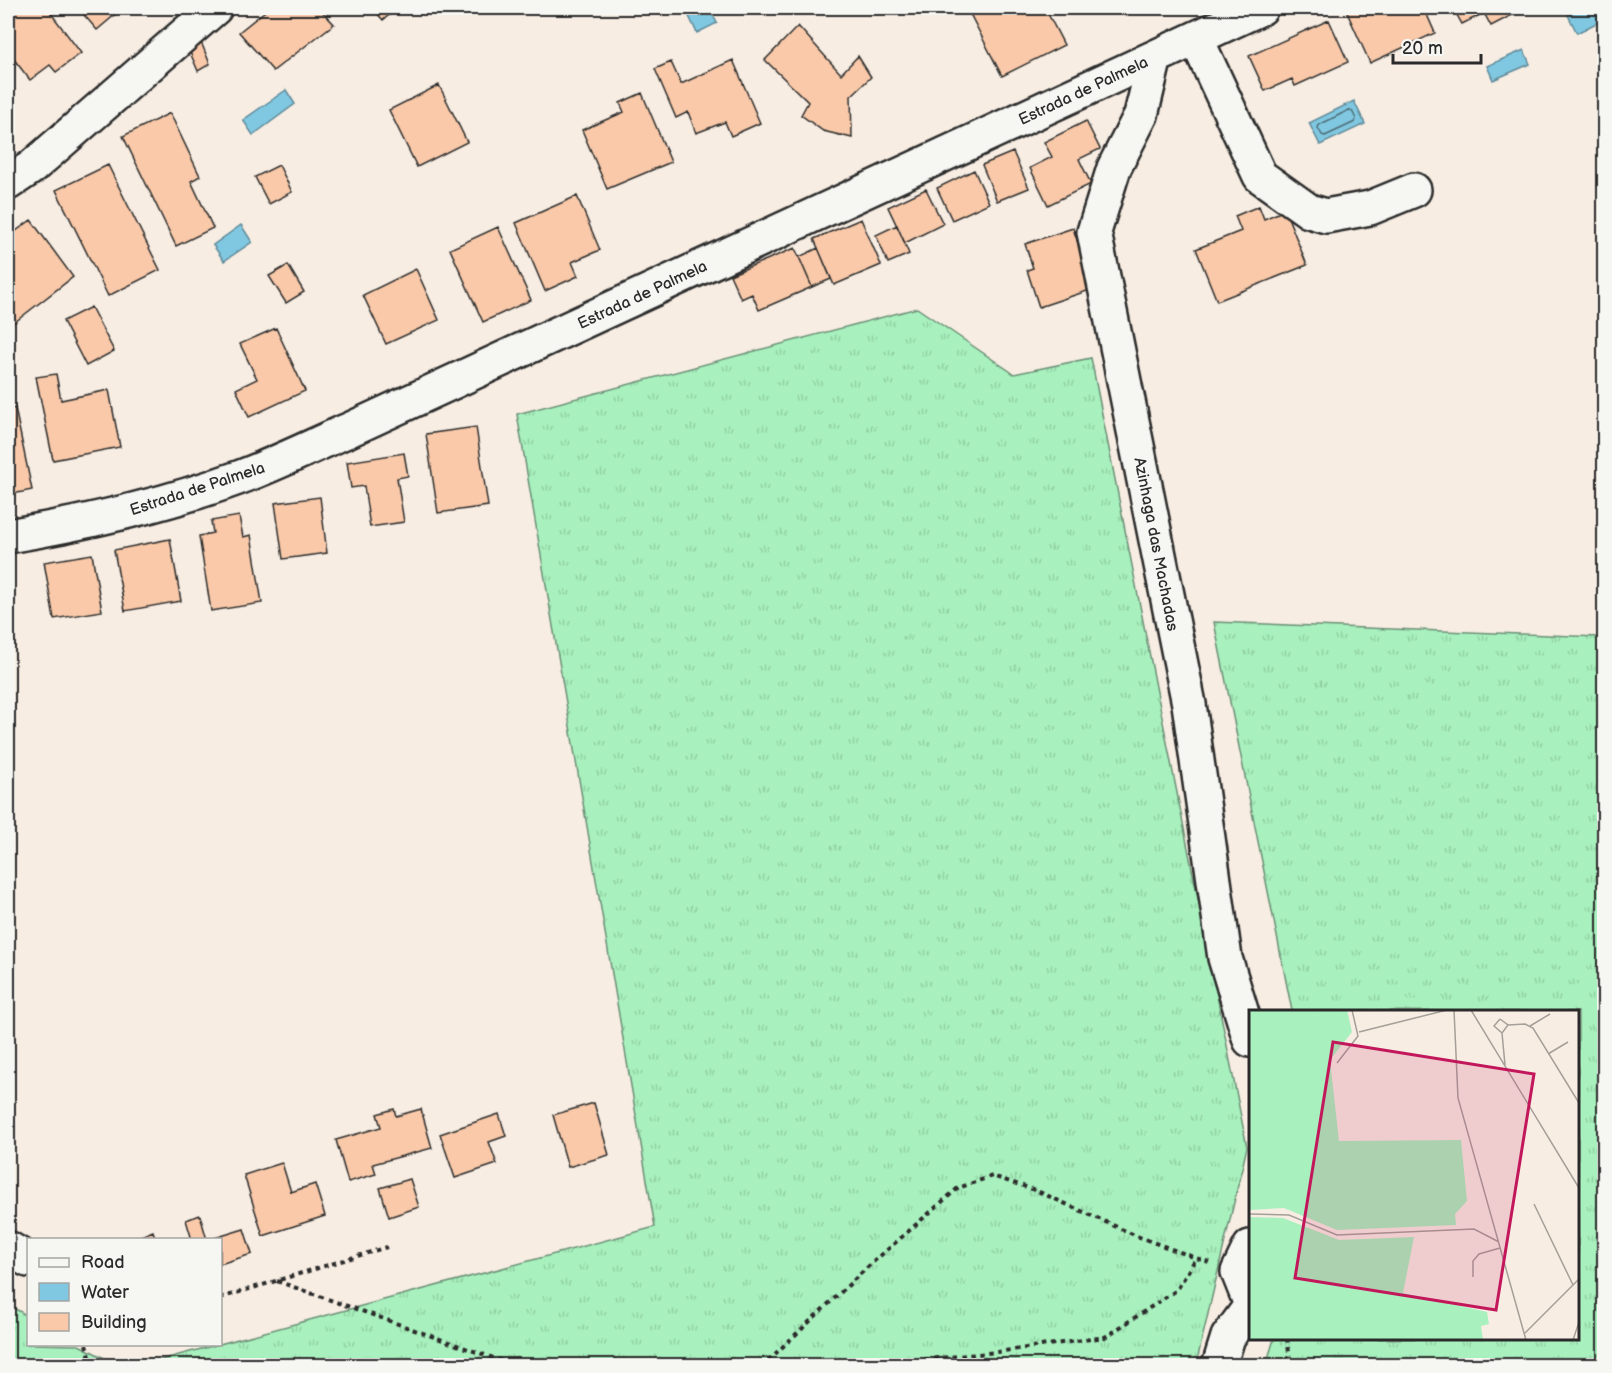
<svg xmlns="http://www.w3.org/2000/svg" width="1612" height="1373" viewBox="0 0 1612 1373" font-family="'Balsamiq Sans',sans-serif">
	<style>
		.grass { fill: url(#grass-tufts); stroke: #6a8e74; stroke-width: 1.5 }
		.water { fill: #80c8e1; stroke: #5e8998; stroke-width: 1.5 }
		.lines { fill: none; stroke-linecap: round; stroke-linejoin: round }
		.shore { stroke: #4d6a74; stroke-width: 1.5 }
		.building { fill: #f9c9a9; stroke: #2b2b2b; stroke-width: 1.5 }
		.minor-casing { stroke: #2b2b2b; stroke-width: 38 }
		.path { stroke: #2b2b2b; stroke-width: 4; stroke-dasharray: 4.5 4.5; stroke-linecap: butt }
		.minor { stroke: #f6f6f2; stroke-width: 33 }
		.labels { text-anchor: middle; stroke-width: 6; stroke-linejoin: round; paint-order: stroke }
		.street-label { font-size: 16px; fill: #2b2b2b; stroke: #f6f6f2 }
		.inset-road { fill: none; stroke: #a59f99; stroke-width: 1.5 }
		.view { fill: #c2185b; fill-opacity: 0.15; stroke: #c2185b; stroke-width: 3 }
		.inset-edge { fill: none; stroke: #2b2b2b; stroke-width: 3 }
	</style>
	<defs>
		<pattern id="grass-tufts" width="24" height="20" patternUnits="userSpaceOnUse" patternTransform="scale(1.5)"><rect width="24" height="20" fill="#a8f1be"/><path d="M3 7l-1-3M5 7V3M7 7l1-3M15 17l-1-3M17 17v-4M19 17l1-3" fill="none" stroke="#91cfa3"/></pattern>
	</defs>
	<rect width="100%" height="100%" fill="#f7ede3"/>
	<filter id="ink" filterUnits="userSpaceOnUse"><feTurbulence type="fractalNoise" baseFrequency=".0167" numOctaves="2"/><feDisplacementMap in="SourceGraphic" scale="12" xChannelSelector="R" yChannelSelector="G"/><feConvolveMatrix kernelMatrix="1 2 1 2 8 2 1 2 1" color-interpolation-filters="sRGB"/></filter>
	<g filter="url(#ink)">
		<path class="grass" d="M917,308L1014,374L1091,358L1247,1147L1196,1365L138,1366L655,1227L517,414Z
			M1604,548V1365H1266L1274,1339L1578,1338V1012L1292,1011L1214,622L1598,637Z
			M8,1305L28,1316V1344L79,1345L118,1365H8Z"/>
		<path class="water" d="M685,8H709L717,23L697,33Z
			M1582,8H1604V19L1577,33L1568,15Z
			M1524,50L1530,64L1493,80L1487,66Z
			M286,90L295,104L253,135L243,120Z
			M1354,101L1365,124L1320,145L1309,123Z
			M241,225L252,242L224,261L213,245Z"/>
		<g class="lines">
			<path class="shore" d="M1349,110L1352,111L1356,119L1355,122L1325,136L1322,135L1318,128L1319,125Z"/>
		</g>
		<path class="building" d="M20,8H47L81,53L56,72L50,65L30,80L9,53L8,55V19Z
			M78,8H123L97,30Z
			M269,8H319L334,24L273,71L239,32Z
			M372,8H398L383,20Z
			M967,8H1045L1064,45L1002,76Z
			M1345,8H1424L1435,33L1370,63Z
			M1453,8H1515L1518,12L1491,26L1484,13L1462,24Z
			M1329,20L1348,62L1295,86L1292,79L1265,91L1249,56Z
			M798,26L841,74L858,56L871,77L851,96L852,138L823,131L801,115L808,102L765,60Z
			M201,42L210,64L198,71L189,50Z
			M733,60L760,123L731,136L725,122L696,133L688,112L676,118L655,69L671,62L681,84Z
			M439,85L467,142L417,167L389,110Z
			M642,93L671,162L607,189L582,130L624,112L620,103Z
			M170,113L200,176L191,181L213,228L176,246L123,136Z
			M1086,121L1100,149L1079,159L1091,184L1048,205L1030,168L1052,157L1044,142Z
			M1013,152L1029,188L997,201L982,165Z
			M108,165L160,270L108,296L56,190Z
			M279,165L292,192L269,204L255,177Z
			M974,170L989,203L952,220L937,188Z
			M926,189L943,224L905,243L888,207Z
			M577,196L600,250L572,262L578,276L545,291L516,223Z
			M1259,206L1264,219L1285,210L1307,265L1217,301L1196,249L1241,231L1235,216Z
			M861,219L881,265L834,285L814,239Z
			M31,220L73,277L11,325L8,320V237Z
			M897,225L909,254L888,263L876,235Z
			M498,227L531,300L483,322L450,249Z
			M1073,228L1093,289L1039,307L1027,270L1033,268L1025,244Z
			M795,248L812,287L759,310L752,294L741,299L730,275Z
			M818,248L831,279L812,287L799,257Z
			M288,265L304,292L286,303L269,276Z
			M416,269L439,320L386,344L363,295Z
			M91,307L114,351L86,366L63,321Z
			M276,328L305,391L249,417L236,389L257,379L240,344Z
			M56,374L61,400L109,390L120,447L53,460L36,377Z
			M15,408L32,490L8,495V410Z
			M476,427L488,506L438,513L426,434Z
			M404,453L408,476L397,478L404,522L370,527L364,486L351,488L347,462Z
			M320,497L327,553L283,559L275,503Z
			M239,516L243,537L251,535L262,603L211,611L199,536L213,533L211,521Z
			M170,539L181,601L125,611L114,550Z
			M92,554L102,611L54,619L44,562Z
			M8,596L14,634L8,635Z
			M594,1103L609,1155L568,1167L553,1115Z
			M394,1109L396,1116L421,1109L432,1148L373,1164L376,1174L348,1182L336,1140L381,1127L377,1114Z
			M499,1114L506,1136L489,1142L497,1164L455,1178L440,1134Z
			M282,1163L291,1192L315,1184L325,1216L263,1236L244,1175Z
			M410,1179L419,1207L389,1217L380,1188Z
			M200,1215L207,1240H192L186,1220Z
			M244,1229L252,1254L220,1264V1240H208Z
			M153,1231L156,1240H131Z"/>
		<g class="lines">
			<g class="minor-casing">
				<path id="minor" d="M1196,38L1260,176L1309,211L1326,216L1370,208L1414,190
					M1155,57L1141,115L1114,168L1094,232L1189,704L1225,958L1250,1040
					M8,183L32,167L215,8
					M8,536C85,523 164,505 238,478C276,464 314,445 351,429L1261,8
					M1250,1247L1238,1272L1250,1302
					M8,1248L28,1260
					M1219,1366L1228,1337L1250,1307"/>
			</g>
			<path class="path" d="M277,1281L516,1366
				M220,1298L387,1247
				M1287,1338L1291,1366
				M86,1344L93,1366
				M761,1366L775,1354L872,1263L958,1188L992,1176L1035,1190L1139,1237L1196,1258
				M862,1366L997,1352L1105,1337L1177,1290L1196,1258L1209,1262"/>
			<use href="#minor" class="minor"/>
		</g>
	</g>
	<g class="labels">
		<g class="street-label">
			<text transform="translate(1083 90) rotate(-25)" y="6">Estrada de Palmela</text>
			<text transform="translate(642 294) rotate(-25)" y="6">Estrada de Palmela</text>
			<text transform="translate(197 488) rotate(-18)" y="6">Estrada de Palmela</text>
			<text transform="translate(1157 544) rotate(79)" y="6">Azinhaga das Machadas</text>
		</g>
	</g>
	<g transform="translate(1249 1010)">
		<rect width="330" height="330" fill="#f7ede3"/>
		<path d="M0,0H98L103,22L81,50L90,131L212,130L218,191L206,204L207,215L88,220L35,198L0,200ZM0,207L34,208L90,230L165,227L154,283L238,302L240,314L232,316L234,330H0Z" fill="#a8f1be"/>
		<path class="inset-road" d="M205,0L209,88L277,330M222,0L330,178M251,9L259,15L253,23L256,55M251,9L245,16L253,23M259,15L276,14L284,18L330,93M281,16L301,4M110,22L198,0M299,44L319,32M88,53L109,26L103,0M285,194L324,275M0,204L40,205L88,225L225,219L250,232M224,267V251L230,244L251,238M276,323L330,269M324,330L330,312"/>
		<path class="view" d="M84,32L285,64L247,300L46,268Z"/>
		<rect width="330" height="330" class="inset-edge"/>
	</g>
	<rect width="1612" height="1373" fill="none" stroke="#f6f6f2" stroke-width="30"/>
	<rect x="15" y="15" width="1582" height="1343" fill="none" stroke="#2b2b2b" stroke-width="2" filter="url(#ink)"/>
	<rect x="27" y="1238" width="195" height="108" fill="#f6f6f2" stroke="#a5a5a2" stroke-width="1.5"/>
	<rect x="39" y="1258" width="30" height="9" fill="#f6f6f2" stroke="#a5a5a2" stroke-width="1.5"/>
	<text x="81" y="1268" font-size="18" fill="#2b2b2b">Road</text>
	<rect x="39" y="1283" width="30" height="18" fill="#80c8e1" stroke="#a5a5a2" stroke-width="1.5"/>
	<text x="81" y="1298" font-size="18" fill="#2b2b2b">Water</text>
	<rect x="39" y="1313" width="30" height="18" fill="#f9c9a9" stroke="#a5a5a2" stroke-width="1.5"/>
	<text x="81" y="1328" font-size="18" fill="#2b2b2b">Building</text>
	<path d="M1393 54v9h88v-9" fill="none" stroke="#2b2b2b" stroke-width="3"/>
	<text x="1402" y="54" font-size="18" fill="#2b2b2b" stroke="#f6f6f2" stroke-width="4.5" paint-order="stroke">20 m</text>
</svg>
